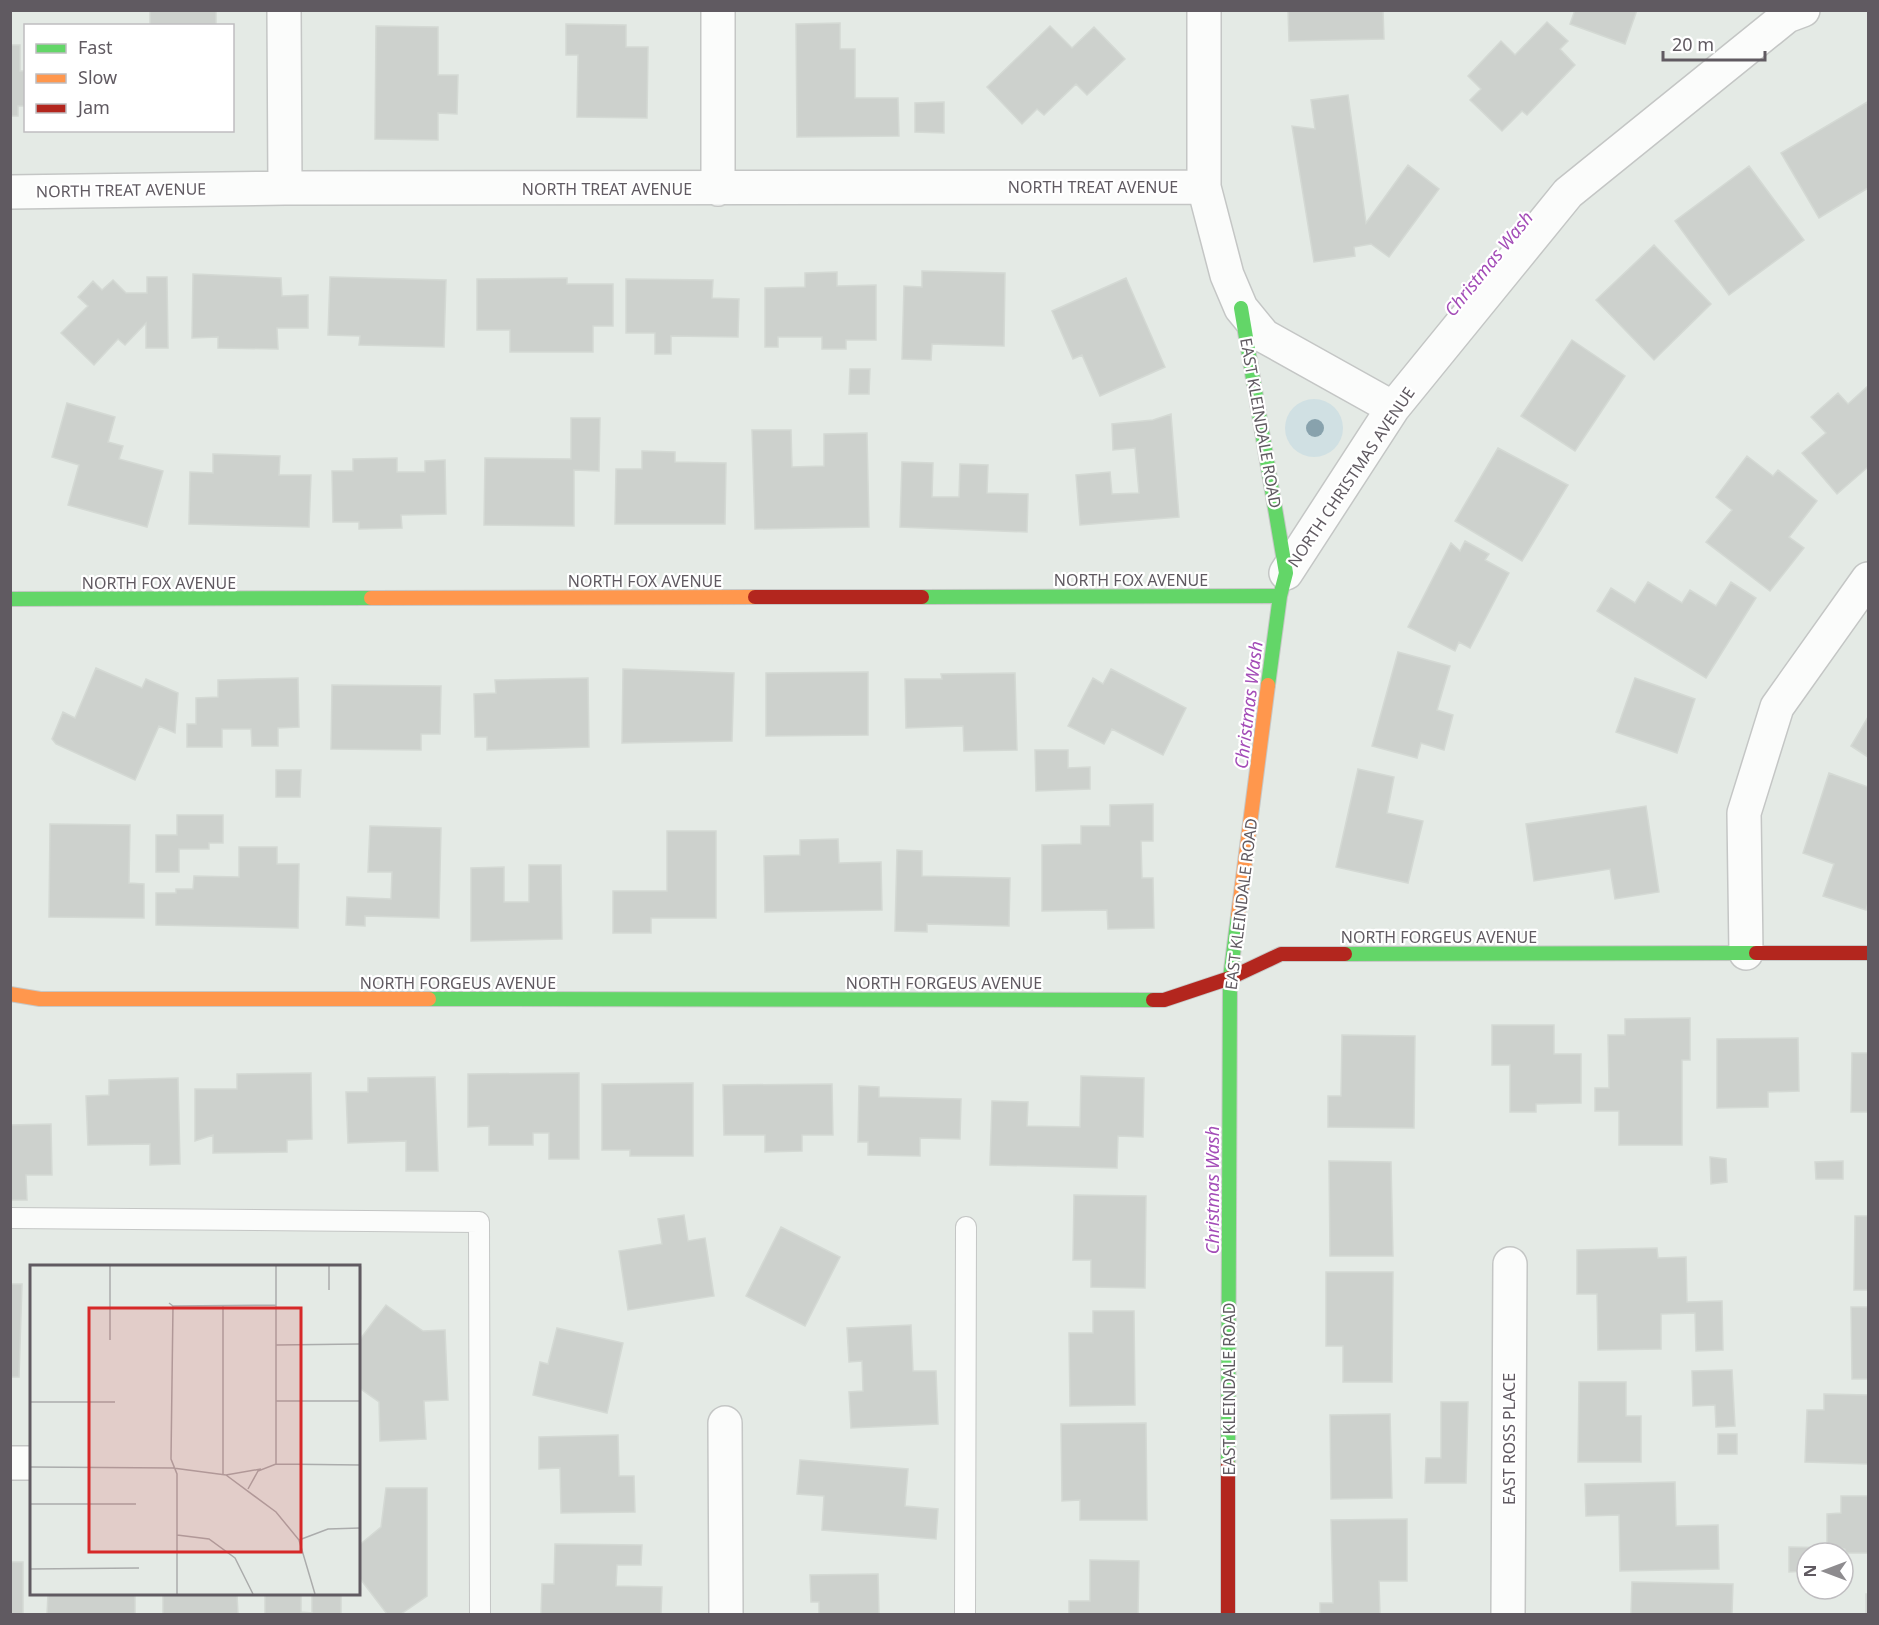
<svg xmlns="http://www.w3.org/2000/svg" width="1879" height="1625" viewBox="0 0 1879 1625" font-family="'Noto Sans',sans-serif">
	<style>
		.green { fill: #d0e0e3 }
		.building { fill: #cdd1cd; stroke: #d4d9d4; stroke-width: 1.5 }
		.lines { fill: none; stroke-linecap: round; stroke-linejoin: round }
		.lane-casing { stroke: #c4c6c5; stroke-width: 22 }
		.street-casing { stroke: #c4c6c5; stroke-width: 36 }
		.fast-casing { stroke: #c6c7c6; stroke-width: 16 }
		.slow-casing { stroke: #c6c7c6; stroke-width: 16 }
		.jam-casing { stroke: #c6c7c6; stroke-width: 16 }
		.lane { stroke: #fbfcfb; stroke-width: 20 }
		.street { stroke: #fbfcfb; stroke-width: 33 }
		.fast { stroke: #63d668; stroke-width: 14 }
		.slow { stroke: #ff974d; stroke-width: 14 }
		.jam { stroke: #b3261e; stroke-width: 14 }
		.tree { fill: #88a2ad }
		.labels { text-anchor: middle; stroke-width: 4.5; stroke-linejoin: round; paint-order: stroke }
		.street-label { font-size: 16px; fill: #605a61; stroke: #fff }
		.water-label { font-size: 18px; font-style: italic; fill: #a34cb7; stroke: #fff }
		.inset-road { fill: none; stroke: #abacac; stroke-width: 1.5 }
		.view { fill: #d62828; fill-opacity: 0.15; stroke: #d62828; stroke-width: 3 }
		.inset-edge { fill: none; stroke: #605a61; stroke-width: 3 }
	</style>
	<rect width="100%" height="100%" fill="#e4eae5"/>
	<path class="green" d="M1285 428a29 29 0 1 1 58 0a29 29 0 1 1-58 0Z"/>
	<path class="building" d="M150,10H216V26H152L150,23Z
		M1288,10H1383L1384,39L1289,41Z
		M1575,10H1637L1625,44L1570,24Z
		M1547,22L1568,41L1560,49L1575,65L1527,115L1522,111L1502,131L1470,100L1481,89L1468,76L1501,41L1515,55Z
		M840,23V49H855V98H898L899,136L797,137L796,24Z
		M566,24L626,25V47H648L647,118L577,117L578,55H566Z
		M376,26L438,27V75H458L457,114L438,113V140L375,139Z
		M1050,26L1072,48L1094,27L1125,59L1087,95L1076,84L1044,115L1037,109L1022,124L987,87Z
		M10,45H20V71H26V106H18V116H10Z
		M1348,95L1366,223L1408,165L1439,189L1389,257L1371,244L1354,247L1355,256L1314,262L1292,126L1315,129L1311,100Z
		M944,102V133L915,132V103Z
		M1867,102L1868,105V188L1819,218L1781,153Z
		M1749,166L1804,240L1729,295L1675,221Z
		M1654,245L1711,304L1654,360L1596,300Z
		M922,271L1005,273L1004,346L932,344L931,360L902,359L904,286L922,287Z
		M837,272V286L876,285V340H846V349H822V337H778V347H765V288L805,287V273Z
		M193,274L281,278L282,296L308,295V328H277L278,349L218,348V337L192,338Z
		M147,277H167L168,348H146V323L125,345L118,339L94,365L61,333L88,306L78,297L93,281L102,290L113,280L126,293H147Z
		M330,277L446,280L444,347L359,345L360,336L328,335Z
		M567,278V284H613V326H593V352H510V330H477V279Z
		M1126,278L1165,367L1100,396L1082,355L1073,359L1052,311Z
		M626,279L713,280L712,298L739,299L738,337L671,336V354H655V333H626Z
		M1572,340L1625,376L1575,451L1521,416Z
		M850,369H870L869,394H849Z
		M1868,386V467L1837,494L1802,453L1826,433L1811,417L1838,393L1848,404Z
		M67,403L115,417L108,442L123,446L119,459L163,471L147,527L68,505L79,465L52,457Z
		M1171,414L1179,517L1080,525L1076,475L1110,472L1112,494L1139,493L1135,448L1113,450L1112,424L1153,420Z
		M571,418H600L599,471L574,470V526L484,525L485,458L571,459Z
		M752,430H791L792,467L824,466V434L867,433L869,527L755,529Z
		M1498,448L1568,485L1522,561L1455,521Z
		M642,451L675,452V462L726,463L725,524H615L616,469H642Z
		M213,454L280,456L279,475H311L309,527L189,524L190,472L213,473Z
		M1747,456L1773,476L1778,470L1817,501L1789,537L1804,548L1770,591L1706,542L1732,510L1716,497Z
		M397,458V472H425V461L445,460L446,514L401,515L402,528L359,529V522H333L332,471H353V459Z
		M902,462L933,463L932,497H959L960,464L988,465L987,493L1028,494L1027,532L900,527Z
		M1465,541L1489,554L1485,560L1509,573L1470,648L1459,642L1455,651L1408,627L1451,543L1460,551Z
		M1648,582L1682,603L1690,590L1716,606L1731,582L1756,598L1706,678L1597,611L1611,588L1635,603Z
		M1398,652L1450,666L1437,710L1453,715L1444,750L1421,743L1417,758L1372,746Z
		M96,668L142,688L146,679L178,693L175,733L159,726L135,780L56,744L52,739L63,712L75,718Z
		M623,669L734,673L732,741L622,743Z
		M1111,669L1186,708L1163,755L1112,729L1104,744L1068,726L1093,678L1103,684Z
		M868,672V735L766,736V673Z
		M1015,673L1017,750L964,751L963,726L906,728L905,679H942L941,674Z
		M298,678L299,727L278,728V746H252L251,729H222V747H187V724H196V698L218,697V680Z
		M588,678L589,747L487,750V737H475L474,694L496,693L495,680Z
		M1635,678L1695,699L1677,753L1616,732Z
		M332,685L441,686L440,734H421V750L331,749Z
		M1868,717V757L1851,746Z
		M1035,750H1068V768L1090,767V789L1036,791Z
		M1358,769L1394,777L1387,813L1423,821L1408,883L1336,867Z
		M276,770H301L300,797H276Z
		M1829,773L1868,787V903L1866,910L1823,896L1834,864L1803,853Z
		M1153,804V841H1141L1142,878H1153L1154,928L1108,929L1107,910L1042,911V845L1081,844V826H1110V805Z
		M1646,806L1659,892L1615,899L1610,869L1534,881L1526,824Z
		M177,815H223V843H209V849H179V872H156V835H177Z
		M50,824L130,825L129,883L144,884V918L49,917Z
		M370,826L441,828L439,918L365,916V926L346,925L347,897L391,899L392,872H368Z
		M667,831H716V918H651V933H613V891H667Z
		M838,839L839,863L881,862L882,910L765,912L764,856L800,855V840Z
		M239,847H277V864H299L298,928L156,925V893H176V889H193L194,876L239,877Z
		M897,850L922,851V876L1010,878L1009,926L927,924V932L895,931Z
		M529,865H561L562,939L471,941V868L504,867V902H529Z
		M1690,1018V1060H1682V1145H1619V1111H1595V1088H1609L1608,1035H1625V1019Z
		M1492,1025H1554V1054H1581V1103L1536,1104V1112H1510V1065H1492Z
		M1342,1035L1415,1036L1414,1128L1328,1127V1096H1341Z
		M1798,1038L1799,1091L1768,1092V1107L1717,1108V1039Z
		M1852,1053H1868V1112H1851Z
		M311,1073L312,1139L287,1140V1152L213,1153V1135L195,1141V1089H237V1074Z
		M579,1073V1159H549V1133H533V1145H489V1126L468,1127V1074Z
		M1081,1076L1144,1078L1143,1137L1118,1136L1117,1168L990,1165L992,1101L1028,1102L1027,1126L1080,1127Z
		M435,1077L438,1171H406V1141L348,1143L346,1092H368V1078Z
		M178,1078L180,1164L150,1165V1144L88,1145L86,1096L109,1095V1080Z
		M693,1083V1156H630V1150H602V1084Z
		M832,1084L833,1135H802V1151L765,1152V1135H724L723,1085Z
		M859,1086L879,1087V1097L961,1099L960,1139L920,1138V1156L868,1155V1142H858Z
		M51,1124L52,1175H26L27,1200H10V1125Z
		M1710,1157L1726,1159L1727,1182L1711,1184Z
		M1329,1161L1391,1162L1393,1256H1330Z
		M1843,1161V1179H1816L1815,1162Z
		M1074,1195L1146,1196L1145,1288L1091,1287V1260H1073Z
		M684,1215L688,1241L705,1238L714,1296L628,1310L619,1251L662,1244L658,1219Z
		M1855,1216H1868V1290H1854Z
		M781,1227L840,1257L805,1326L746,1296Z
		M1657,1248L1658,1258L1686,1257L1687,1302L1722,1301L1723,1350L1696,1351L1695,1313L1661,1314V1349L1598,1350L1597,1294H1577V1250Z
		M358,1267H361V1299H358Z
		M1326,1272H1393L1392,1382H1343V1346H1326Z
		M10,1284H22L19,1377H10Z
		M386,1305L423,1331L445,1330L448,1400L424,1401L426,1439L380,1441L379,1402L358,1387V1342Z
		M1851,1307H1868V1379H1852Z
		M1093,1311H1134L1135,1405L1070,1406L1069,1333H1093Z
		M911,1325L913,1371H936L938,1424L851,1428L849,1392L863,1391L862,1361L849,1362L847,1328Z
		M557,1328L623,1343L607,1413L533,1395L540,1362L548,1364Z
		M1732,1370L1735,1426L1716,1427L1715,1405L1693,1406L1692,1371Z
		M1579,1382H1626V1416H1641V1462H1578Z
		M1824,1394L1868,1395V1464L1805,1462L1807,1410H1824Z
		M1441,1402H1468L1466,1483H1425L1426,1458H1441Z
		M1390,1414L1392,1498L1331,1499L1330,1415Z
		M1146,1423L1147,1520H1080V1500L1062,1501L1061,1424Z
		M1718,1434H1737V1454H1718Z
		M618,1435L619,1476H634L635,1512L561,1513L560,1468L539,1469V1437Z
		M800,1460L908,1469L905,1506L938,1509L936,1539L822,1530L824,1496L797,1494Z
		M1675,1482L1676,1526L1718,1525L1719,1569L1620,1571L1619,1515L1586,1516L1585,1484Z
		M386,1488H427V1596L401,1614H387L358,1576V1546L381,1527Z
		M1841,1496H1868V1553H1846L1845,1549L1827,1544V1514L1841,1513Z
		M1407,1519V1581H1379L1380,1614H1320V1603H1333L1331,1520Z
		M555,1544L642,1545L641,1565H617L616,1586L662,1587L661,1614H541L542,1584H554Z
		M1789,1547L1836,1548V1553H1807V1571L1789,1572Z
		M1090,1560L1139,1561L1138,1614H1069V1601H1090Z
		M10,1562H23V1614H10Z
		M878,1574L879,1614H819V1602H811L810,1575Z
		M1632,1582L1733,1584L1732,1614H1631Z
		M48,1594H135V1614H47Z
		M163,1594H237L238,1614H163Z
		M265,1594H301V1612L312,1613V1594H341V1614H265Z
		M1866,1594H1868V1614H1866Z"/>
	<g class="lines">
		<g class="lane-casing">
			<path id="lane" d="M10,1218L479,1222L480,1614
				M965,1614L966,1227"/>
		</g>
		<g class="street-casing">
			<path id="street" d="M284,10L285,188
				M1204,10V187L1227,275L1241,308L1264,336L1393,408
				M718,189V10
				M10,192L285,188L1204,187
				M1286,573L1393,408L1568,193L1787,16L1803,10
				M1746,953L1744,813L1777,707L1868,579
				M725,1423L726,1614
				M10,1463H32
				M1508,1614L1510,1264"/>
		</g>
		<g class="fast-casing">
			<path id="fast" d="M1241,308L1286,573L1280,596L1268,685
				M922,597L1280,596
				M10,599L371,598
				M1345,954L1756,953
				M429,999L1153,1000
				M1228,1465L1230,978L1238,916"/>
		</g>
		<g class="slow-casing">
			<path id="slow" d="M371,598L755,597
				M1238,916L1268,685
				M10,994L40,999H429"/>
		</g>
		<g class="jam-casing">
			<path id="jam" d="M755,597H922
				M1756,953H1868
				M1153,1000H1164L1230,978L1281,954H1345
				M1228,1614V1465"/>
		</g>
		<use href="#lane" class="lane"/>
		<use href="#street" class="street"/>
		<use href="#fast" class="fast"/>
		<use href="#slow" class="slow"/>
		<use href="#jam" class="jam"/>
	</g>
	<circle class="tree" cx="1315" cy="428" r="9"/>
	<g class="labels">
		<g class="street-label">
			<text x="1093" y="193">NORTH TREAT AVENUE</text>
			<text x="607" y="195">NORTH TREAT AVENUE</text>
			<text transform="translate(121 190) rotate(-1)" y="6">NORTH TREAT AVENUE</text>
			<text transform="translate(1261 423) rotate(80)" y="6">EAST KLEINDALE ROAD</text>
			<text transform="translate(1351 477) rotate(-56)" y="6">NORTH CHRISTMAS AVENUE</text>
			<text x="1131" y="586">NORTH FOX AVENUE</text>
			<text x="645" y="587">NORTH FOX AVENUE</text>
			<text x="159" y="589">NORTH FOX AVENUE</text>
			<text transform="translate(1241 904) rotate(-83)" y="6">EAST KLEINDALE ROAD</text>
			<text x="1439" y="943">NORTH FORGEUS AVENUE</text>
			<text x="458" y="989">NORTH FORGEUS AVENUE</text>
			<text x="944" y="989">NORTH FORGEUS AVENUE</text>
			<text transform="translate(1229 1389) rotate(-90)" y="6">EAST KLEINDALE ROAD</text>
			<text transform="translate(1509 1439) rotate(-90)" y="6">EAST ROSS PLACE</text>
		</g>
		<g class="water-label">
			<text transform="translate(1489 264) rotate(-51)" y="6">Christmas Wash</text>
			<text transform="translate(1249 705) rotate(-83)" y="6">Christmas Wash</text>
			<text transform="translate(1213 1190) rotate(-90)" y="6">Christmas Wash</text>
		</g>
	</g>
	<g transform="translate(30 1265)">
		<rect width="330" height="330" fill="#e4eae5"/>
		<path class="inset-road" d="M246,1V199M299,25V1M139,38L143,41L141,194L147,209V329M193,40V209M143,41L246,40M80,75V1M246,80L330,79M246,136H330M0,137H85M0,202L143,203L196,210L231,204M196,210L246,247L269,275L285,329M218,224L228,206L246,199L330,200M0,239H106M147,270L179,274L205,293L223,329M269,275L298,264L330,263M0,304L109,303"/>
		<path class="view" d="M59,43H271V287H59Z"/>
		<rect width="330" height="330" class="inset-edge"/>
	</g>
	<rect width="1879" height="1625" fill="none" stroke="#605a61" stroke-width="24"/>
	<rect x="24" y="24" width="210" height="108" fill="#ffffff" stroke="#bfbdc0" stroke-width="1.5"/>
	<rect x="36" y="44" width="30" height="9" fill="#63d668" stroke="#bfbdc0" stroke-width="1.5"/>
	<text x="78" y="54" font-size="18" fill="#605a61">Fast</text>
	<rect x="36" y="74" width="30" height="9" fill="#ff974d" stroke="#bfbdc0" stroke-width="1.5"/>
	<text x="78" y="84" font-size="18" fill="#605a61">Slow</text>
	<rect x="36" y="104" width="30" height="9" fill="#b3261e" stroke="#bfbdc0" stroke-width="1.5"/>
	<text x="78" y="114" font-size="18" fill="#605a61">Jam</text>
	<g transform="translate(1825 1571) rotate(270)"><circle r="28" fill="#ffffff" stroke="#bfbdc0" stroke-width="1.5"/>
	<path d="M0-4.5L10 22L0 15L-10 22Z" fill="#8e8c8f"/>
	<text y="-9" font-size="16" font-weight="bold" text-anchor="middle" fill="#605a61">N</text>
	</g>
	<path d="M1663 51v9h102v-9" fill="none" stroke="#605a61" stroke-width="3"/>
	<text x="1672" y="51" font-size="18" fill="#605a61" stroke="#ffffff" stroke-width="4.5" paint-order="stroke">20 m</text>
</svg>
